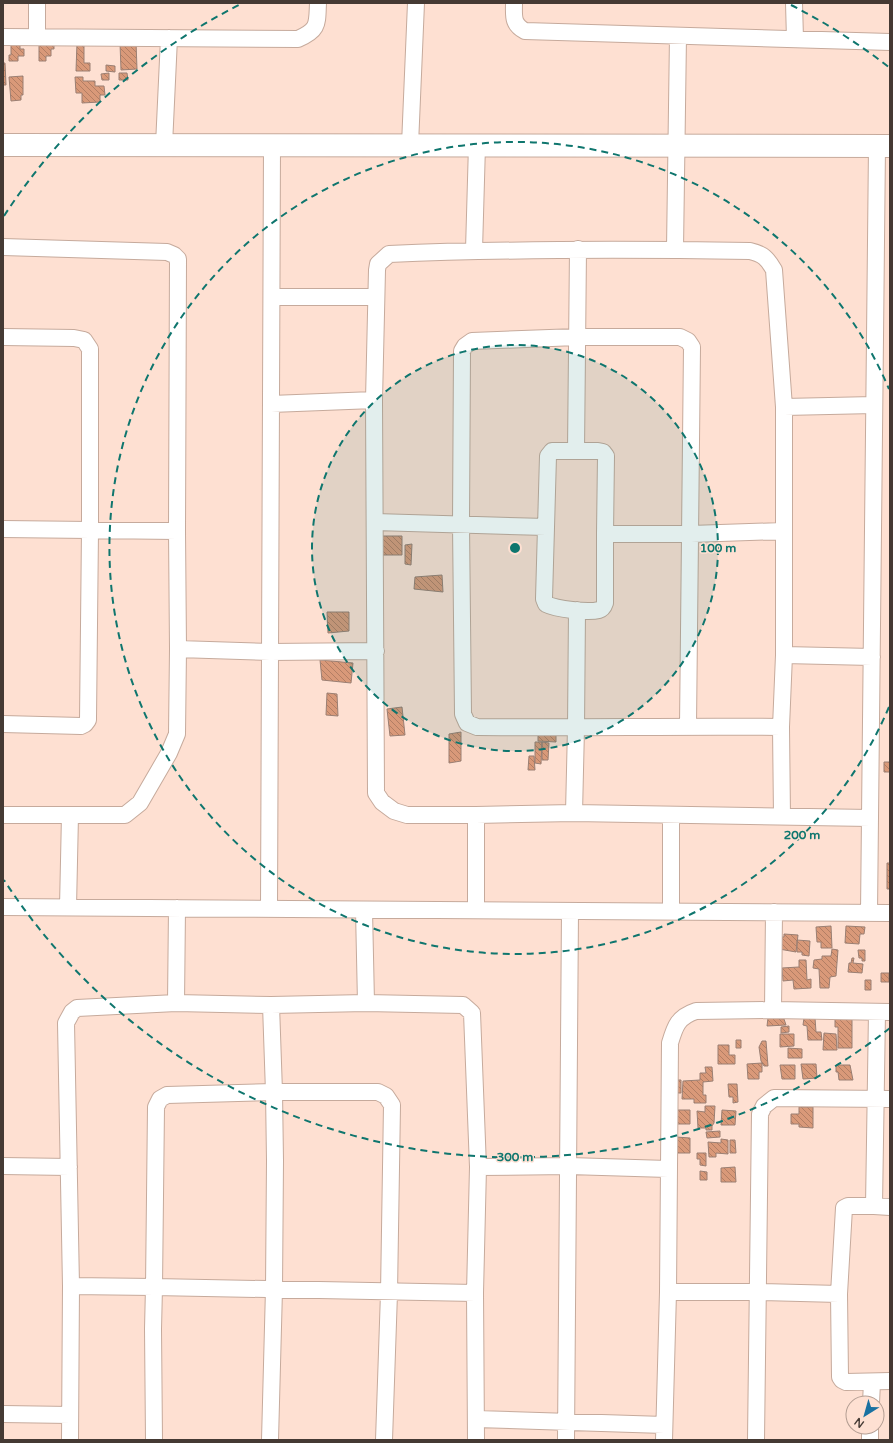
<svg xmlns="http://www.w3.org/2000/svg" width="893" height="1443" viewBox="0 0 893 1443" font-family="'Varela Round',sans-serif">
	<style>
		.building { fill: url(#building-back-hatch); stroke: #9a7f73 }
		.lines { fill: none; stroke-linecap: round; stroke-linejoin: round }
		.street-casing { stroke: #c6aa9c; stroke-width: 18 }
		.secondary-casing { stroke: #c6aa9c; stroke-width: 24 }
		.street { stroke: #fff; stroke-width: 16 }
		.secondary { stroke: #fff; stroke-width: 22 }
		.ring { fill: none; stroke: #0f766e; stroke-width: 2; stroke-dasharray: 7 5 }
		.centre { fill: #0f766e; stroke: #fee0d2; stroke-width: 2 }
		.ring-label { font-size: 12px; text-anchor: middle; font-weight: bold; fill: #0f766e; stroke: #fee0d2; stroke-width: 3; stroke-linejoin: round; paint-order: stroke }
	</style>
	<defs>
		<pattern id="building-back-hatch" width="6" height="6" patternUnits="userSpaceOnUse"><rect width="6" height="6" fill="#d99979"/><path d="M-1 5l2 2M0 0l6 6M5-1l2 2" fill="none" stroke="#b27e64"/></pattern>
	</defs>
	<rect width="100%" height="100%" fill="#fee0d2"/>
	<path class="building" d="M39,40H54V49H51V56H46V61H39Z
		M136,42L137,69L121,70L120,43Z
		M77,43H84V63H90V71H76Z
		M11,44H20V49H24V56H18V61H9V55H11Z
		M3,63H5L6,85H3Z
		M106,65L115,66V72L106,71Z
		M109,73V80H102L101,74Z
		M119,73H127L128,80H119Z
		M23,76V95H21V100L11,101L9,77Z
		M75,77H83V81H95V86H104L105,95H100V102L82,103V93H76Z
		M382,536H402V555H382Z
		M412,544L411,565L405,564V545Z
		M442,575L443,592L414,589L415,577Z
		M327,612H349V631L328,633Z
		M320,660L353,663L351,683L322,680Z
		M327,693L337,694L338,716L326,715Z
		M402,707L405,735L390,736L387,709Z
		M461,732V761L449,763V734Z
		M538,732H556V742L538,741Z
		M535,742H542L541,764L535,763Z
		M542,742L549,743L548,760H542Z
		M529,756H534L535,770H528Z
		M884,762H890V772H884Z
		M887,863H890V889H887Z
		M831,926L832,948H821V942H817L816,927Z
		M846,926L865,927L864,934H860L859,944L845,943Z
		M784,934L798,935L796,952L779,949L780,937H784Z
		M797,940L810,941L809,956L802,955V952H797Z
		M832,949L838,950L836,976L830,977L829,988H820L819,969L813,968L814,960L822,959V956H831Z
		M858,950H865V961H862V958H859Z
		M852,958H854L853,963L863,964L862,973L848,972L849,963H851Z
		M799,960H806L807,980L811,979V988L794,989L793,980L783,981L782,968L799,967Z
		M881,973H889V982H881Z
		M865,980H871V990H865Z
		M768,1018L784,1019L786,1025L767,1026Z
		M804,1018H815L816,1032H821L822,1040H808L807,1026L803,1025Z
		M835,1018H852V1048H838V1027H835Z
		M789,1026V1032L781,1033V1027Z
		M824,1033L836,1034L837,1050H823Z
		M780,1034H794V1046L780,1047Z
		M736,1040H741V1048H736Z
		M762,1041H766L768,1066H764L761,1061L759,1047Z
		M718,1045H729V1055H735V1064H718Z
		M788,1048L802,1049V1058H788Z
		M762,1063V1072H759V1079H748L747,1064Z
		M801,1064H816L817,1078L803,1079Z
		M780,1065H795V1079H782Z
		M836,1065H850L853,1080H839L838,1072H836Z
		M705,1067H712L713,1081L703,1082V1095H706V1103H694V1099H682L683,1081L700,1080V1073H706Z
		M676,1080H681V1093H676Z
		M728,1084H737L738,1102L733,1103V1097H729Z
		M705,1106H715L714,1123L712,1126V1130H706V1128H698L697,1111L705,1112Z
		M799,1107H813V1128L799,1127V1124H791V1114H799Z
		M676,1110H690V1124H676Z
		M722,1110L736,1111L735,1125H721Z
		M720,1131V1137L707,1138L706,1132Z
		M676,1137L690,1138V1153H676Z
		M721,1139L728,1140V1154L716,1153V1157H709L708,1142L721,1143Z
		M730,1140H735L736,1153H730Z
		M697,1153H706V1166L700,1165V1159H697Z
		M735,1167L736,1182H721V1168Z
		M700,1171L707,1172V1180H700Z"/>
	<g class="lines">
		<g class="street-casing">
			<path id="street" d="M37,3V37
				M514,3C514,16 512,24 525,31L890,42
				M794,3L795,39
				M3,37L298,39C319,30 317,24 318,3
				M164,145L169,38
				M410,145L416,3
				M3,247L167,252L174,255L178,259L177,531L178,649L177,734L169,753L140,803L125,815H3
				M675,249L678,36
				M474,250L477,145
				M272,297H376
				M3,337L74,338L84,340L90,349V530L88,720L85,724L81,726L3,724
				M271,404L374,400
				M784,407L874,405
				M552,451H598L603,452L606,456L605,534V603C604,606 603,609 599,610C588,613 556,609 546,604L544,599L548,456Z
				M576,451L578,249
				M375,522L546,527
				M3,529L177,531
				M605,534H691L783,531
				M178,649L270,652L376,651
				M784,655L872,657
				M688,726L692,347L688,341L680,337H577L472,341L465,346L462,351L461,524L463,714L467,723L477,727C578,728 680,726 781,727
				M574,813L576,728L577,610
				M476,815V910
				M671,815V912
				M782,816L781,727L784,655V407L774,270C767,258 763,254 750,251C629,249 509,249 389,254L378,264L377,270L374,400L376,793L382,802L394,811L407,815H476L574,813L870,818
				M3,907L890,913
				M68,907L70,815
				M269,909L272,145
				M364,910L366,1003
				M869,913L877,146
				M176,1003L177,908
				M773,1010L774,912
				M3,1166L69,1167
				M478,1167L569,1166L668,1169
				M874,1206L877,1012
				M890,1207L874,1206H848L844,1208L839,1294L840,1377L842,1380L846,1382L890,1381
				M71,1286L154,1287L153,1329L154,1440
				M668,1292H758L839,1294
				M871,1403L872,1382
				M3,1414L70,1415
				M476,1419L664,1425
				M70,1440L71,1286L66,1023L72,1012L77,1008L176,1003L271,1005L366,1003L463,1005L472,1013L478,1167L475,1293L476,1440
				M270,1440L274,1289L275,1161L274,1092L271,1005
				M384,1440L389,1293L392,1105L386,1096L378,1092H274L167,1095L160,1099L156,1107L154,1287L475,1293
				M566,1440L570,911
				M664,1440L668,1292L670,1043C675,1026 678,1017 696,1011L773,1010L890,1012
				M756,1440L760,1114L764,1106L774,1098L890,1099
				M870,1440V1427"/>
		</g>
		<g class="secondary-casing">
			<path id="secondary" d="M3,145L890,146"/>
		</g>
		<use href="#street" class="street"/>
		<use href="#secondary" class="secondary"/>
	</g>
	<circle cx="515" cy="548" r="203" fill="#0f766e" fill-opacity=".12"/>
	<g class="ring">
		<circle cx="515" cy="548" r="203"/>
		<path d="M889 707A406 406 0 1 1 889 389"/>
		<path d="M890 1028A609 609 0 0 1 4 880M4 216A609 609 0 0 1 239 5M791 5A609 609 0 0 1 890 68"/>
	</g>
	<circle cx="515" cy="548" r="6" class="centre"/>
	<g class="ring-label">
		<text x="718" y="552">100 m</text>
		<text x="802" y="839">200 m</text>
		<text x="515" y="1161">300 m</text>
	</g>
	<rect width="893" height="1443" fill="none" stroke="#453a34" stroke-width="8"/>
	<g transform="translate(865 1415) rotate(217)"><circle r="19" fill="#fee0d2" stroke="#b49e93"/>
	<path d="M0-3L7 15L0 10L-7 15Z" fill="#1a71a1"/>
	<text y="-6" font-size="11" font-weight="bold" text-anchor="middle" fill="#453a34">N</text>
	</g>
</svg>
